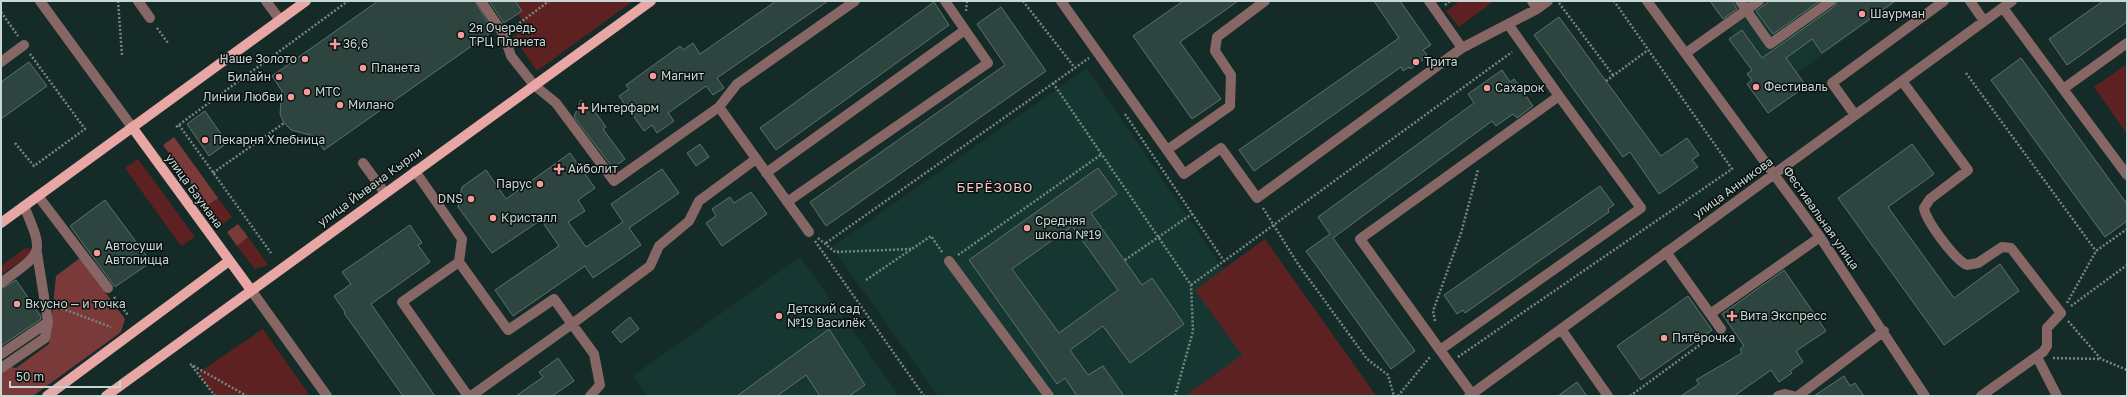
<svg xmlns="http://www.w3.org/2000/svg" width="2128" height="397" viewBox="0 0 2128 397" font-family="'Golos Text',sans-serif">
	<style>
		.built { fill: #163731 }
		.green { fill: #5e2122 }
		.forest { fill: #7b3a3a }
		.building { fill: #2d443f; stroke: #5b736e; fill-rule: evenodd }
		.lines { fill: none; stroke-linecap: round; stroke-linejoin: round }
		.path { stroke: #758683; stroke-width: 2.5; stroke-dasharray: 2 2; stroke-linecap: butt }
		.minor { stroke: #866765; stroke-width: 10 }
		.major { stroke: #e8a7a4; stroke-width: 10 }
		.poi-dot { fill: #f59b99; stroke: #081110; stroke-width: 1.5 }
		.labels { text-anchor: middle; stroke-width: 3; stroke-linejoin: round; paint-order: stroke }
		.poi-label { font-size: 12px; fill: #c9d6d3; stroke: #081110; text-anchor: start }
		.street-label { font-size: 12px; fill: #c9d6d3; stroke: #081110 }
		.neighbourhood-label { font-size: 13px; letter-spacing: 1px; fill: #f8c4c1; stroke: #081110 }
	</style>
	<rect width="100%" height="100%" fill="#152b27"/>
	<path class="built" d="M1710,1H1898L1797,73L1770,69L1742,30L1734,35Z
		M1087,68L1223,269L1265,239L1376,396H938L832,247Z
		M800,257L899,396H647L633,376Z"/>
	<path class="green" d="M508,1H633L537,71L513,37L527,27Z
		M1460,1H1494L1459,27L1446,11Z
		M2127,64V134L2094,87Z
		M138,159L195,237L181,246L125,168Z
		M218,198L232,217L221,225L207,206Z
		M248,237L268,265L255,269L237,246Z
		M1265,239L1376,396H1185L1242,355L1195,290Z
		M29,248L31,250L29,255L1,275V266L24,249Z
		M263,329L310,396H215L198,373Z"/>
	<path class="forest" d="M174,137L218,198L207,206L163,145Z
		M238,224L248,237L237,246L227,232Z
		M80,258L125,319L121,332L33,396H1V365L16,368L49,344L56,276Z"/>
	<path class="building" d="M378,1H475L493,31L324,150L314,136L291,130L284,123L280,114L282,91L272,76Z
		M489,1H515L522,11L504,23Z
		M776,1H828L717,78L724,88L713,95L706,86L668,113L674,121L657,133L652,125L644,131L619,96L629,89L626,85L680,46L683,50L693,43L700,54Z
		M1183,1H1238L1180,42L1221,99L1192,119L1133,36Z
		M1374,1H1400L1431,45L1423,50L1427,55L1422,58L1423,60L1410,69L1409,67L1403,71L1401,67L1254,171L1239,150L1399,38Z
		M1710,1H1732L1737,9L1723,19Z
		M1770,1H1820L1773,34L1756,11Z
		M1837,1H1895L1822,53L1812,39L1786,58L1806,86L1768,113L1747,84L1752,80L1747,74L1752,70L1729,39L1742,30L1762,58L1835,6Z
		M2103,1H2127V22L2067,65L2049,39Z
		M934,2L949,25L776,150L760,128Z
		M1001,7L1046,71L826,226L810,202L1005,65L977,24Z
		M1559,17L1661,156L1687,138L1699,155L1692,160L1698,167L1659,194L1630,152L1623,157L1534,35Z
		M2021,58L2127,204V221L2105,237L1991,80Z
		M29,62L47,86L1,119V82Z
		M1502,70L1510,82L1514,79L1533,106L1517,118L1513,114L1496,126L1492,121L1333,238L1415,351L1391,369L1306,251L1330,234L1318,217L1474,103L1468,94Z
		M581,100L587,109L591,106L606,127L603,129L625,159L613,168L574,117Z
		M205,111L227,143L209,156L187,124Z
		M700,144L709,157L696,166L687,153Z
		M1912,144L1934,174L1888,207L1954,298L2000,264L2019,291L1944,345L1838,198Z
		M570,153L595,188L578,200L585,211L568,222L586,247L623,222L611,204L662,169L679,193L629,228L641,245L593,278L585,266L513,316L495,290L559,246L541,220L492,253L458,207L462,187L486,170L506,199Z
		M1098,168L1117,194L1091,213L1142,285L1152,278L1184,324L1130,363L1103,326L1070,350L1088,375L1103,366L1124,396H1077L1065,378L1057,384L969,260ZM1072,226L1118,290L1059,333L1012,269Z
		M1600,186L1614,205L1608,209L1609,212L1465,313L1463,310L1457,314L1444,295Z
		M751,192L767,214L722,246L706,223L716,216L712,209L730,197L734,203Z
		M105,200L151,262L115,287L70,226Z
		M410,225L422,243L418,245L430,262L371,304L435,396H403L344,313L345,312L334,296L351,284L342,272Z
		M1784,270L1826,331L1796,351L1803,362L1790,371L1792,373L1779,382L1771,370L1734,396H1681L1699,384L1696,380L1742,353L1740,349L1744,346L1722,314Z
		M16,280L40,315L41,319L1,346V289Z
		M1688,296L1712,330L1641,380L1617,346Z
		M630,317L639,329L621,343L612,332Z
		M829,329L865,385L849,396H820L806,375L777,396H737Z
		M558,358L574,381L552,396H516L543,377L539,372Z
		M1844,376L1850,386L1855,383L1864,396H1814Z
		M1577,382L1587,396H1558Z"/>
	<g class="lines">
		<path class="path" d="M118,1L122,55
			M1023,1L1075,68
			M1559,3L1613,75
			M1445,5L1450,1
			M966,11L967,1
			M1,12L18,36
			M157,28L168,43
			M513,28L549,1
			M1966,73L2096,251
			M1606,81L1648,50
			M1053,83L1191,285L1193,331L1175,396
			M1125,114L1224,261
			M179,125L271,253
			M176,127L348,1
			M15,143L34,166L85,129L30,54
			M213,173L284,123
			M1263,208L1298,264L1367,359L1388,375L1394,396
			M818,238L835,252L912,249
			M815,241L924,396
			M826,243L1089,58
			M958,255L1102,154
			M1125,260L1192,214
			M866,280L931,236L942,252
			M1191,285L1512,52
			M114,297L128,315
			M2067,303L2096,251L2127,229
			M2071,306L2127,265
			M58,307L111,327
			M1435,321L1433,311L1461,233L1478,170
			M2068,321L2101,359L2127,370
			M1458,357L1732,169L1614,1
			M2053,358L2100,359
			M190,364L247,396
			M192,366L215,396
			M1398,396L1430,357
			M1630,396L1712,336"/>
		<path class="minor" d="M40,1L132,127
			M138,1L150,18
			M266,1L280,20
			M481,1L504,35L511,56L534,85L556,103L614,181L719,107L737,84L855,1
			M1061,1L1184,174L1221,148L1257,198L1462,48
			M1429,1L1462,48L1537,9L1532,1
			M1647,1L1820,237L1925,396
			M1740,1L1770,44L1831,1
			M1970,1L1984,21
			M2003,8L2127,175
			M1537,9L1548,1
			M1686,53L1759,1
			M1,62L24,45
			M1902,81L1968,170L1930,199L1924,208C1926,221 1955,260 1967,265L1978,263L2002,247L2011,248L2061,313L2047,328V346L2043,352L1981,396
			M2063,89L2127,43
			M719,107L809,232
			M1855,115L1832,83L1944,1
			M1167,150L1230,106L1231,75L1215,51L1217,37L1265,1
			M363,163L385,193
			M415,171L462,239L459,262L508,330L554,299L572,324L650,266L659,246L689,221L699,201L756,159
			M766,173L965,30
			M38,196L108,288
			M787,202L988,63L945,1
			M1666,252L1721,329
			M949,261L1049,396
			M459,262L402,302L468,396
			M1,283C43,251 45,256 24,206
			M251,290L327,396
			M1710,314L1820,237
			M1561,329L1608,396
			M1440,350L1360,239L1559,96L1508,24
			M1,354L48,322L37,253
			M2037,357L2057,396
			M1,368L45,338L48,322
			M1472,394L1440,350L1641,208L1559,96
			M471,396L572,324L594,354L600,385L590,396
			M1469,396L2012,1
			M1778,396L1785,394L1793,396
			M1798,396L1884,331"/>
		<path class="major" d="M132,127L251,290
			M1,223L306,1
			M47,396L229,261
			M106,396L651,1"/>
	</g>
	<g class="poi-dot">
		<circle cx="1862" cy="14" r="4"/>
		<circle cx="461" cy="35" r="4"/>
		<path d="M333 38h4v4h4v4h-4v4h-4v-4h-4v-4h4z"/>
		<circle cx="305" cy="59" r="4"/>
		<circle cx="1416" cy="62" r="4"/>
		<circle cx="363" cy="68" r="4"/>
		<circle cx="653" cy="76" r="4"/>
		<circle cx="279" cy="77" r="4"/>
		<circle cx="1756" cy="87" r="4"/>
		<circle cx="1487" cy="88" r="4"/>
		<circle cx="307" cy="92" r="4"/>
		<circle cx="291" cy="97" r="4"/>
		<circle cx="340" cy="105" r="4"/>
		<path d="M581 102h4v4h4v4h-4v4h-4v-4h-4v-4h4z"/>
		<circle cx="205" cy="140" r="4"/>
		<path d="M557 163h4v4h4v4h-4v4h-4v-4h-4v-4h4z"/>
		<circle cx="540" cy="184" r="4"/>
		<circle cx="471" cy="199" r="4"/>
		<circle cx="493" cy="218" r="4"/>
		<circle cx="1027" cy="228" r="4"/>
		<circle cx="97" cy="253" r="4"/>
		<circle cx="17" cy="304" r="4"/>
		<circle cx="779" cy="316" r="4"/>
		<path d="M1730 310h4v4h4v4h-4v4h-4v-4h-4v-4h4z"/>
		<circle cx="1664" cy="338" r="4"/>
	</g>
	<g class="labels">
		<g class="poi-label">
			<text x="1870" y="18">Шаурман</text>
			<text x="469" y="32">2я Очередь<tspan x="469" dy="14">ТРЦ Планета</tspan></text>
			<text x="343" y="48">36,6</text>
			<text x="297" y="63" text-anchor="end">Наше Золото</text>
			<text x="1424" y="66">Трита</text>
			<text x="371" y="72">Планета</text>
			<text x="661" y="80">Магнит</text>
			<text x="271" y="81" text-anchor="end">Билайн</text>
			<text x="1764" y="91">Фестиваль</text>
			<text x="1495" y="92">Сахарок</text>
			<text x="315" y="96">МТС</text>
			<text x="283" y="101" text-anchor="end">Линии Любви</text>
			<text x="348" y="109">Милано</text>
			<text x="591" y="112">Интерфарм</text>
			<text x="213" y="144">Пекарня Хлебница</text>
			<text x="568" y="173">Айболит</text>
			<text x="532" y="188" text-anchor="end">Парус</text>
			<text x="463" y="203" text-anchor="end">DNS</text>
			<text x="501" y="222">Кристалл</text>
			<text x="1035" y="225">Средняя<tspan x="1035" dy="14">школа №19</tspan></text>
			<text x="105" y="250">Автосуши<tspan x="105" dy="14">Автопицца</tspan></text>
			<text x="25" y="308">Вкусно — и точка</text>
			<text x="787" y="313">Детский сад<tspan x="787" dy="14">№19 Василёк</tspan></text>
			<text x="1740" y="320">Вита Экспресс</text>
			<text x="1672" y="342">Пятёрочка</text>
		</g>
		<g class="street-label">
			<text transform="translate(370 187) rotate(-36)" y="4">улица Йывана Кырли</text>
			<text transform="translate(1733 188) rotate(-36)" y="4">улица Анникова</text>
			<text transform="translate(194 191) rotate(54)" y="4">улица Баумана</text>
			<text transform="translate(1821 218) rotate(55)" y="4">Фестивальная улица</text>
		</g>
		<g class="neighbourhood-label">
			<text x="995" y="192">БЕРЁЗОВО</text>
		</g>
	</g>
	<rect width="2128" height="397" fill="none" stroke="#c9d6d3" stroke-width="4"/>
	<path d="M10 381v6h110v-6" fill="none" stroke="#c9d6d3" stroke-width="2"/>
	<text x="16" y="381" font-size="12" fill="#c9d6d3" stroke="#081110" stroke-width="3" paint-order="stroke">50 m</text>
</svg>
